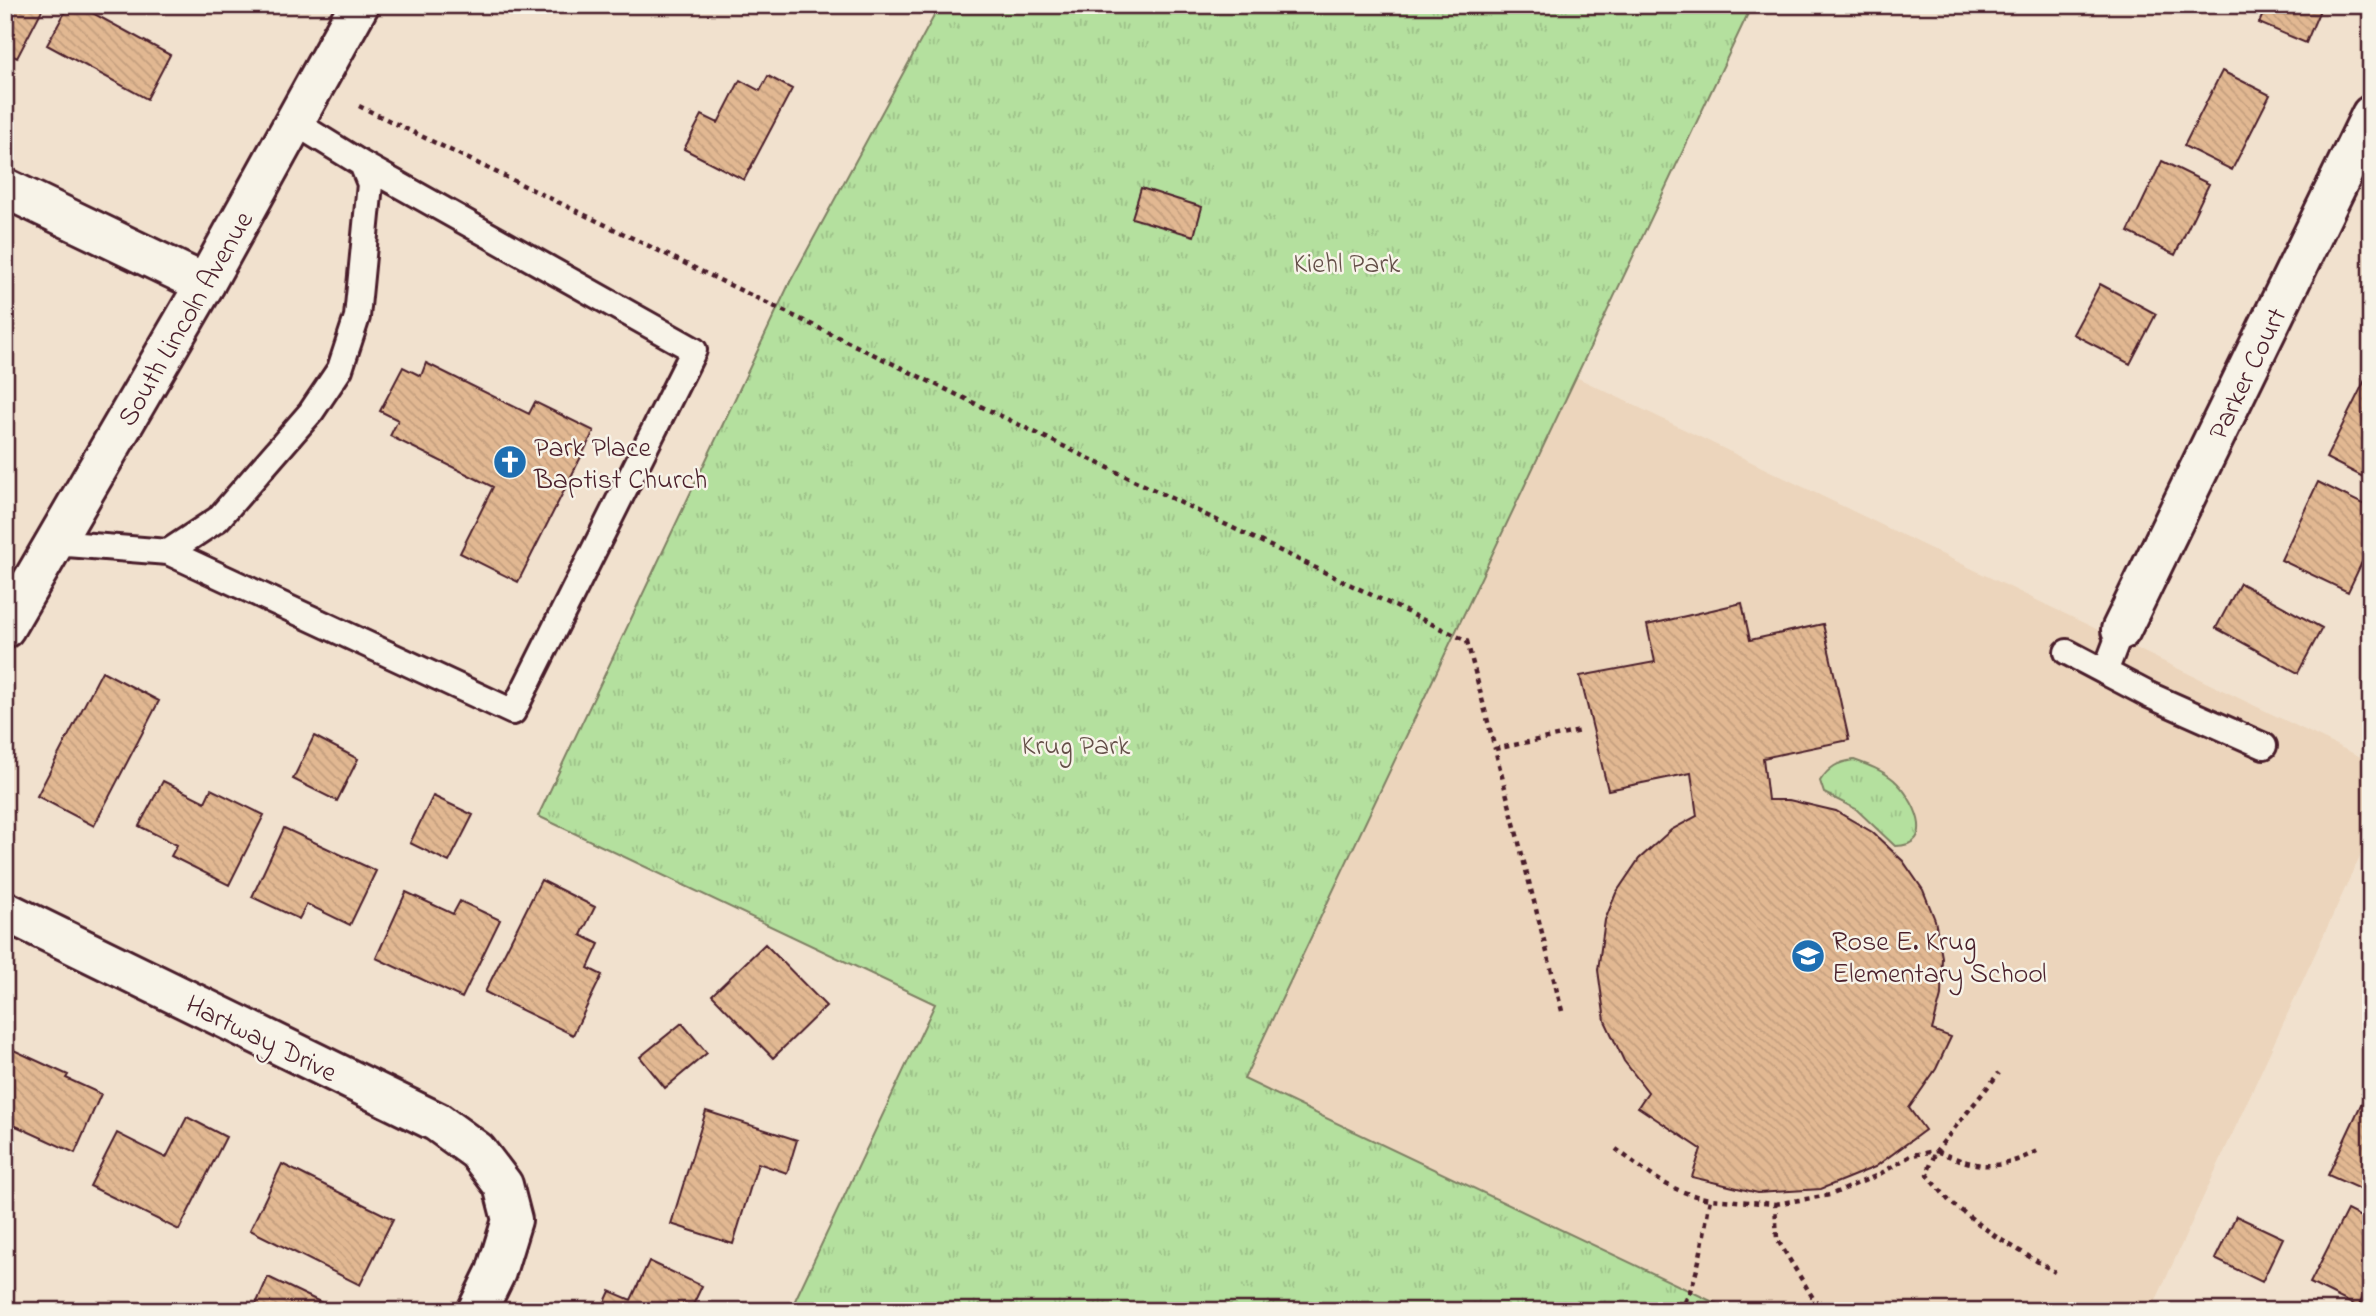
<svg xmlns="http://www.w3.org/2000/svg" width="2376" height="1316" viewBox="0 0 2376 1316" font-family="'Indie Flower',sans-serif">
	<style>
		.built { fill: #ecd5bc }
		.grass { fill: url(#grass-tufts); stroke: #7f8064; stroke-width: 2 }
		.building { fill: url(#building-back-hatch); stroke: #4a1f2b; stroke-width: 2 }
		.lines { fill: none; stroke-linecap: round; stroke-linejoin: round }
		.service-casing { stroke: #4a1f2b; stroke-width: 30 }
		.minor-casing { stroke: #4a1f2b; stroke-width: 44 }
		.tertiary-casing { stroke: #4a1f2b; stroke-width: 44 }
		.path { stroke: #4a1f2b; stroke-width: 4.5; stroke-dasharray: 5 5; stroke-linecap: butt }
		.service { stroke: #f7f3e8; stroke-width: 24 }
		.minor { stroke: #f7f3e8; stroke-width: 38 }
		.tertiary { stroke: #f7f3e8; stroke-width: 38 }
		.labels { text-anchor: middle; stroke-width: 5; stroke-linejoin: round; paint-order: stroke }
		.park-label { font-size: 28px; fill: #644f48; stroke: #f7f3e8 }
		.street-label { font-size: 28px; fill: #4a1f2b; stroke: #f7f3e8 }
		.poi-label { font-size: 28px; fill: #4a1f2b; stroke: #f7f3e8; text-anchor: start }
	</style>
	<defs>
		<pattern id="grass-tufts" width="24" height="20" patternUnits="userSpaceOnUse" patternTransform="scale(1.75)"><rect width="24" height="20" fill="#b4e09e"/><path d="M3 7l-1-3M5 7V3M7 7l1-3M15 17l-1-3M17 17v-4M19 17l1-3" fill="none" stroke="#9cc088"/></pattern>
		<pattern id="building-back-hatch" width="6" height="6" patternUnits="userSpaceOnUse" patternTransform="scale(1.75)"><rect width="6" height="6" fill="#e2b892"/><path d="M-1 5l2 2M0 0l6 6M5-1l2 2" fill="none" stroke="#c39e7e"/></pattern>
	</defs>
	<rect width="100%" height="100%" fill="#f1e1ce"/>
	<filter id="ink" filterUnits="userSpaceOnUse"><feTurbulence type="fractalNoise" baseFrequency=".0143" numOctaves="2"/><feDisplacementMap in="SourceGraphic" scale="14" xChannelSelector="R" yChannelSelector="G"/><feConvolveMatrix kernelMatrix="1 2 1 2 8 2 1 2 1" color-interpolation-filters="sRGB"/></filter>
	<g filter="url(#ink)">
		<path class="built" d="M1576,377L2371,762V832L2151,1311H1732L1244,1080Z"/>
		<path class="grass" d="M940,5H1752L1244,1079L1732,1311H790L935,1004L538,816L790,282Z
			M1854,760C1868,765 1882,770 1894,780C1913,797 1939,846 1895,846L1856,809L1824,793L1820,781C1829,767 1838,762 1854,760Z"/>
		<path class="building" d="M5,5L44,6L17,58L5,52Z
			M69,5H78L170,55L147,99L47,45Z
			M2267,5H2322L2306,43L2259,23Z
			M2222,71L2270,95L2232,170L2184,146Z
			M768,76L792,89L744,180L684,149L702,115L718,123L740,80L760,91Z
			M2162,161L2209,184L2175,255L2128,232Z
			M1141,188L1202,207L1194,236L1132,218Z
			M2100,284L2156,314L2130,364L2073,334Z
			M5,313L12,317L5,331Z
			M426,363L529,414L535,402L594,431L518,582L460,553L493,487L390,436L398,420L380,411L403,367L421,376Z
			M2367,376L2371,378V481L2326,458Z
			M2318,482L2371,508V543L2348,592L2281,560Z
			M2240,583L2322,628L2298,673L2216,628Z
			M1742,603L1750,640L1823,624L1849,740L1763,758L1768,800H1789L1836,811L1872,832L1903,861L1923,890L1935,920L1942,957L1941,996L1932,1030L1951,1037L1936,1069L1909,1108L1925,1130L1875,1167L1821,1189L1758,1193L1692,1177L1701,1149L1638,1107L1648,1092L1624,1061L1605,1021L1598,970L1605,920L1616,893L1639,859L1671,830L1697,816L1691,773L1608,790L1580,676L1655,662L1647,625Z
			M102,671L159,701L94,826L37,796Z
			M314,736L358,759L337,801L293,779Z
			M163,781L205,802L211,789L264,815L229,885L171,856L177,845L139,826Z
			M433,796L473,815L449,862L410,843Z
			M284,828L376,871L350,925L307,904L299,919L252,897Z
			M541,880L595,907L581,935L599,944L588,968L602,975L573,1035L485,992Z
			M406,892L453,914L460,901L500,920L462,998L376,958Z
			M765,944L826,1006L773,1058L712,995Z
			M682,1023L707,1053L665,1088L640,1057Z
			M7,1047L68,1075L66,1078L101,1094L75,1153L5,1121Z
			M2363,1100L2371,1104V1194L2328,1175Z
			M706,1111L797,1140L787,1173L758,1163L733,1244L671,1224Z
			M187,1117L226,1137L179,1230L90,1186L117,1133L166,1158Z
			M282,1164L393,1219L360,1285L250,1230Z
			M2347,1210L2371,1222V1283L2358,1307L2310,1283Z
			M2236,1216L2283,1238L2262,1282L2215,1259Z
			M649,1261L702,1286L690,1311H601L610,1291L631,1300Z
			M268,1277L339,1311H253Z"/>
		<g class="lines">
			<g class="service-casing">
				<path id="service" d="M54,543L168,552L513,712L694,350L362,164L294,122
					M168,552L218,519L311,412L340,369L357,317L370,184L362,164
					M2121,630L2105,672L2149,695L2264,746
					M2067,652L2105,672"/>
			</g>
			<g class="minor-casing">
				<path id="minor" d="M5,188L205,284
					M2121,630L2371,115
					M5,911L437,1122L477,1151L503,1185L512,1220L496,1272L477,1311"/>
			</g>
			<g class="tertiary-casing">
				<path id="tertiary" d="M5,628L205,284L359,5"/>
			</g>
			<path class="path" d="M359,106L1467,641L1495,749
				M1562,1011L1495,749L1580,731
				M1616,1149C1648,1173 1669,1192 1710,1199
				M2037,1151C1996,1172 1978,1168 1936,1151L1927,1174L1950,1202L1995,1236L2055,1272
				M1775,1204L1830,1195L1878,1175L1912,1155L1936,1151L1999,1073
				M1680,1311C1700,1279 1703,1235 1710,1199L1775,1204L1777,1239L1821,1311"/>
			<use href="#service" class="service"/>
			<use href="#minor" class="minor"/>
			<use href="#tertiary" class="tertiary"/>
		</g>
	</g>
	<defs>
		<g id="church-disc" transform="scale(1.75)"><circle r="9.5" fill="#1f6fb2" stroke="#f7f3e8"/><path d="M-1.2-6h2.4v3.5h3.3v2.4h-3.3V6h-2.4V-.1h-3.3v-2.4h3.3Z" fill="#fff"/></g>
		<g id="school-disc" transform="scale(1.75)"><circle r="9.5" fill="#1f6fb2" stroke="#f7f3e8"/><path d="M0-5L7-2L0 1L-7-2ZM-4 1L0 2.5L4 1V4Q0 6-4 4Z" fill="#fff"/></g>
	</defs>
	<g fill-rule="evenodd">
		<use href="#church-disc" x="510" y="462"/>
		<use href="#school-disc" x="1808" y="956"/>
	</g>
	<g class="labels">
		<g class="park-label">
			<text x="1347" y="272">Kiehl Park</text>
			<text x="1076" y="754">Krug Park</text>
		</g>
		<g class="street-label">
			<text transform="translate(184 318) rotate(-60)" y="10">South Lincoln Avenue</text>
			<text transform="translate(2246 373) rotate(-64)" y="10">Parker Court</text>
			<text transform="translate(262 1037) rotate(26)" y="10">Hartway Drive</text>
		</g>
		<g class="poi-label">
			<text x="534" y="456">Park Place<tspan x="534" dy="32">Baptist Church</tspan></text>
			<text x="1832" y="950">Rose E. Krug<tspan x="1832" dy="32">Elementary School</tspan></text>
		</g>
	</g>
	<rect width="2376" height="1316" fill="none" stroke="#f7f3e8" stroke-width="28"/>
	<rect x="14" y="14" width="2348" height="1288" fill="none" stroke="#4a1f2b" stroke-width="2.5" filter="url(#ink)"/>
</svg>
